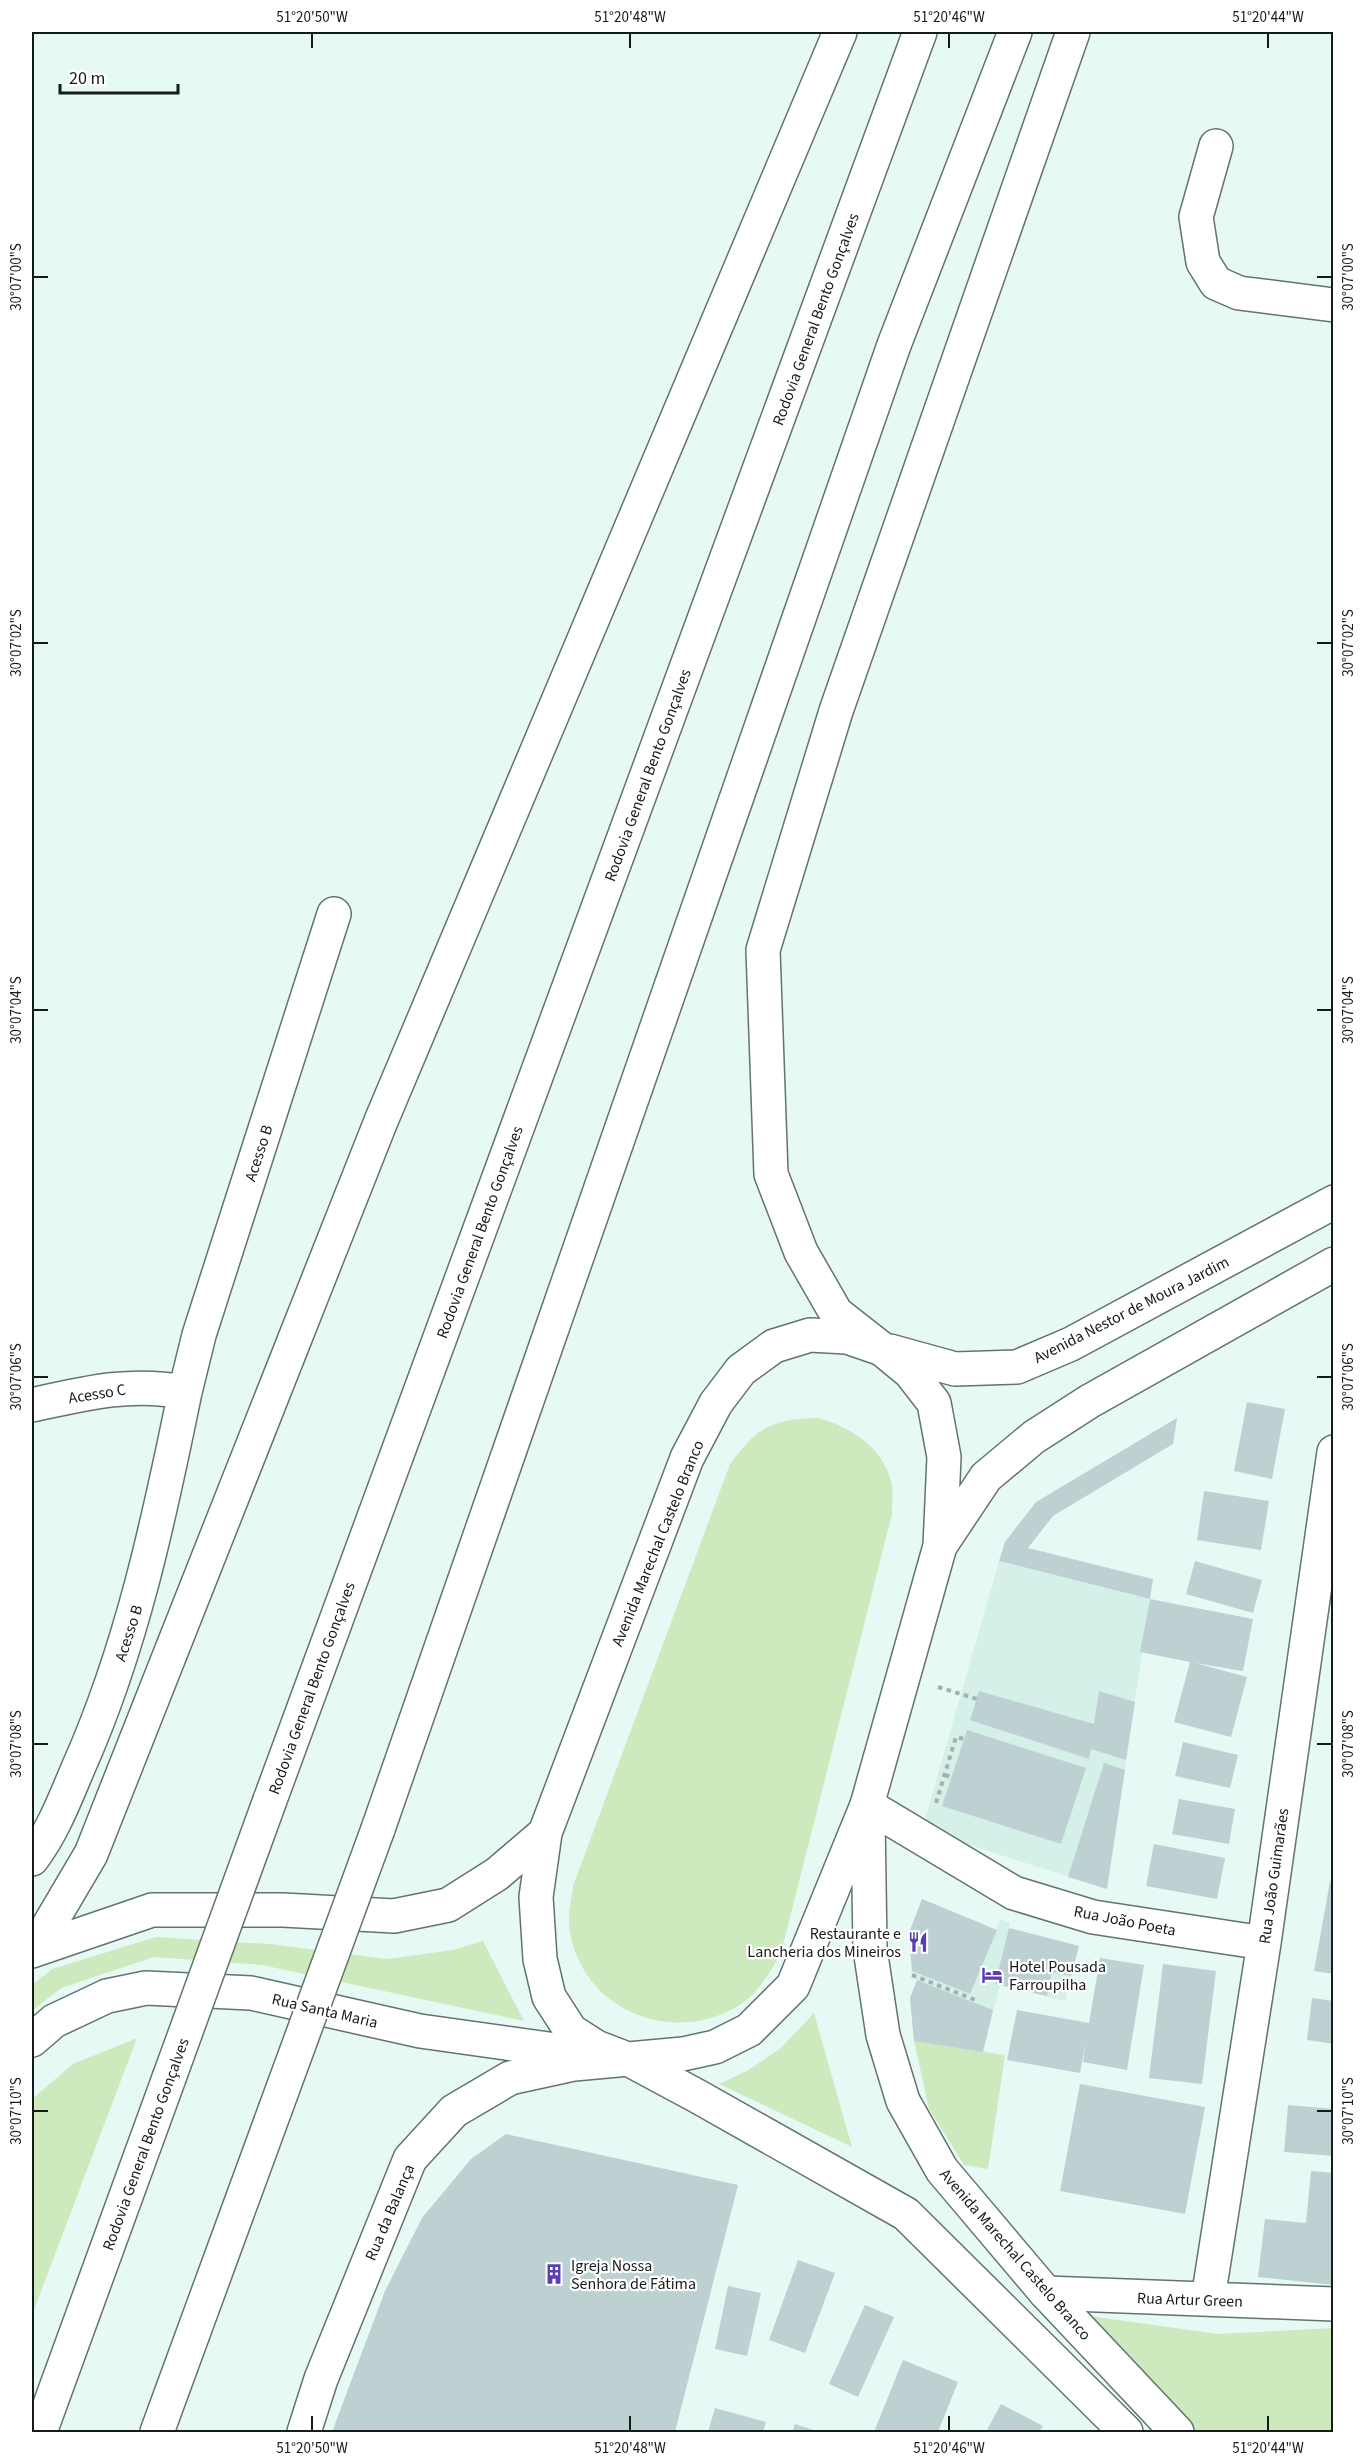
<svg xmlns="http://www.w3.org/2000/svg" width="1365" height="2464" viewBox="0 0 1365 2464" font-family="'Source Sans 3',sans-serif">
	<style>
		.built { fill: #d4f0e9 }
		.green { fill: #cdeabf }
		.building { fill: #bed1d2 }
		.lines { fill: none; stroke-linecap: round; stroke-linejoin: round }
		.minor-casing { stroke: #63736f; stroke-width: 36 }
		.major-casing { stroke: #63736f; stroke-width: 36 }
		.highway-casing { stroke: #63736f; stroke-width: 36 }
		.path { stroke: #a3b1ae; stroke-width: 4; stroke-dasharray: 4.5 4.5; stroke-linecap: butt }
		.minor { stroke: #fff; stroke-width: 33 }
		.major { stroke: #fff; stroke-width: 33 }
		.highway { stroke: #fff; stroke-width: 33 }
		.highway-bridge-casing { stroke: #63736f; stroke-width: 36; stroke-linecap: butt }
		.highway-bridge { stroke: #fff; stroke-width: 33 }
		.ticks { fill: none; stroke: #151b1a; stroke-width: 2 }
		.labels { text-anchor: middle; stroke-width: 4.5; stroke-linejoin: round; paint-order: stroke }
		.street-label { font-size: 16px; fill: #151b1a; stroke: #fff }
		.poi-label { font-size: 16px; fill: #151b1a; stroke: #fff; text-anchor: start }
		.neatline { fill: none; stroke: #151b1a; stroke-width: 2 }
		.ticks-label { font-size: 15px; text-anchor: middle; fill: #151b1a }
	</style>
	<rect width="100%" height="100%" fill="#e6f9f4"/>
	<path class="built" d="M999,1561L1150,1599L1107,1889L922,1830Z
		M922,1899L996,1930L1001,1919L1010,1923L1009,1928L1079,1946L1065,2001L1000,1985L983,2052L914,2041L910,1998L917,1980L912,1978L909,1933Z"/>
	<path class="green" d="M819,1418C852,1428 885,1448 892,1486C893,1495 892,1505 892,1514L781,1953C769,1974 758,1994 738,2006C668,2048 576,2006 569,1923C568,1911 572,1898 573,1886L730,1464C757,1427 772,1419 819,1418Z
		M156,1937L270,1944L387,1959L453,1950L483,1941L524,2021L262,1965L154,1957L61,1988L32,2011V1985L52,1969Z
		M814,2013L852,2147L719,2084L747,2071L781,2048Z
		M137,2038L32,2315V2099L73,2064Z
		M914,2041L1005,2055L988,2169L964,2165L929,2109Z
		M1075,2314L1218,2334L1333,2328V2432H1188Z"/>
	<path class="building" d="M1247,1402L1285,1409L1272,1479L1234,1471Z
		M1177,1418L1173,1444L1053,1516L1028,1548L1153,1579L1150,1599L999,1561L1005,1542L1036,1502Z
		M1204,1491L1269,1501L1261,1550L1197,1540Z
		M1195,1561L1262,1580L1253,1613L1186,1594Z
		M1150,1599L1253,1619L1243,1671L1195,1663L1247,1677L1231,1737L1174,1722L1190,1662L1140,1652Z
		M979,1691L1094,1724L1099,1691L1135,1702L1126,1760L1091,1749L1089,1759L970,1720Z
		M967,1730L1086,1768L1061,1844L942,1806Z
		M1183,1742L1238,1755L1230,1788L1175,1776Z
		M1104,1763L1125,1770L1107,1889L1068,1877Z
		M1179,1799L1235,1809L1229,1844L1172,1834Z
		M1154,1844L1225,1858L1217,1899L1146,1886Z
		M1330,1881L1334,1882V1974L1314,1971Z
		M922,1899L997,1930L970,1994L912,1971L909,1933Z
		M1009,1928L1079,1946L1071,1976L1052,1972L1047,1996L995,1984Z
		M1100,1958L1144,1965L1127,2070L1083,2062L1086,2041L1080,2073L1007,2060L1017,2010L1089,2023Z
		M1163,1964L1216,1971L1202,2084L1149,2078Z
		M917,1980L993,2010L983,2052L914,2041L910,1998Z
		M1312,1998L1334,2001V2044L1307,2040Z
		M1080,2084L1205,2107L1185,2214L1060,2191Z
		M1288,2105L1334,2109V2156L1284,2152Z
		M506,2134L738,2185L675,2432H332L385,2291L422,2218L471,2159Z
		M1311,2171L1334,2173V2285L1258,2277L1265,2219L1306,2223Z
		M798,2260L835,2273L805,2353L769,2340Z
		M728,2286L761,2293L747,2356L715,2349Z
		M865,2305L894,2317L858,2397L829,2384Z
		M903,2360L958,2382L938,2432H874Z
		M1001,2404L1043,2426L1039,2432H986Z
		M715,2408L766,2422L763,2432H708Z
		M795,2424L820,2432H792Z"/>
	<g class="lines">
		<g class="minor-casing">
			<path id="minor" d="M1216,146L1196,217L1203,262L1216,283L1239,293L1334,305
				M185,1392L199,1335L334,914
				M32,1405C86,1393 129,1382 185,1392C159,1519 132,1647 79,1766C65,1799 53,1831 32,1859
				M867,1805L1014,1893L1093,1917L1264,1943
				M1046,2293L1334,2304
				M1208,2299L1264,1943L1334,1452"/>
		</g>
		<g class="major-casing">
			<path id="major" d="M890,1351L955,1369L1017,1367L1071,1344L1334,1202
				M940,1546L986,1477L1034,1437L1090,1401L1334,1264
				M868,1818L870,1949L883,2035L903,2101L942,2170L1046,2293L1177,2432
				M32,1951L152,1910H283L394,1916L448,1905L497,1874L545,1833
				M32,2040L54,2021L107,1996L146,1988L251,1993L420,2031L584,2054
				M304,2432L321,2379L410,2159L454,2111L510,2078L574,2064L683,2054L715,2047L749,2030L793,1986L867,1805L940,1546L944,1457L934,1403L910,1372L882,1349L847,1337L810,1335L774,1346L741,1370L716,1403L687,1458L545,1833L536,1897L540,1959L549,1997L571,2031L596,2047L630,2060L697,2096L906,2214L1126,2432"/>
		</g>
		<g class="highway-casing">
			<path id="highway" d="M882,1349L836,1313L801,1252L771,1174L763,950L836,711L1073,32
				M270,1800L920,32
				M378,1829L894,345L1015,32
				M35,1949L91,1854L381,1121L840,32
				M40,2432L169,2078
				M157,2432L275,2110"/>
		</g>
		<path class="path" d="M938,1687L977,1699
			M945,1775L951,1777
			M936,1803L956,1737L964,1739
			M912,1975L978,2001"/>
		<use href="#minor" class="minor"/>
		<use href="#major" class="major"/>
		<use href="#highway" class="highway"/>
		<g class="highway-bridge-casing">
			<path id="highway-bridge" d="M169,2078L270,1800
				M275,2110L378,1829"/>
		</g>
		<use href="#highway-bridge" class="highway-bridge"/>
	</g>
	<path class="ticks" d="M312,33V48M630,33V48M949,33V48M1268,33V48M33,277H48M1317,277H1332M33,643H48M1317,643H1332M33,1010H48M1317,1010H1332M33,1377H48M1317,1377H1332M33,1744H48M1317,1744H1332M33,2111H48M1317,2111H1332M312,2416V2431M630,2416V2431M949,2416V2431M1268,2416V2431"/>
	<defs>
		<g id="restaurant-bare" transform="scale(1.62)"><path d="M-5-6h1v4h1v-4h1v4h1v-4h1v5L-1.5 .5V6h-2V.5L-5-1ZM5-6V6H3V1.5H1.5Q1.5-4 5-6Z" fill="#593eb6" stroke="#fff" stroke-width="2.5" paint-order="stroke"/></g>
		<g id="hotel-bare" transform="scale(1.62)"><path d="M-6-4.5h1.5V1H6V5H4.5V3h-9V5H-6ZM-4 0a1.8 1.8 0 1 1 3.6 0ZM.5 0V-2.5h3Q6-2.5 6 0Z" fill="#593eb6" stroke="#fff" stroke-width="2.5" paint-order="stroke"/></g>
		<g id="building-bare" transform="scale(1.62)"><path d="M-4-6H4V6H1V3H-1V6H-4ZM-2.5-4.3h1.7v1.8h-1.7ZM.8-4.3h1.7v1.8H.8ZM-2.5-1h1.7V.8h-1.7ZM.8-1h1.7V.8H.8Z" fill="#593eb6" stroke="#fff" stroke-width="2.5" paint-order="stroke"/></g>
	</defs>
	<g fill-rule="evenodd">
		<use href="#restaurant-bare" x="918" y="1942"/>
		<use href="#hotel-bare" x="992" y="1975"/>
		<use href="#building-bare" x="554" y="2274"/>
	</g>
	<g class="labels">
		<g class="street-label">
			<text transform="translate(815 319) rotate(-70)" y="6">Rodovia General Bento Gonçalves</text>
			<text transform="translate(647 775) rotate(-70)" y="6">Rodovia General Bento Gonçalves</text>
			<text transform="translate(258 1153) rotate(-72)" y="6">Acesso B</text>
			<text transform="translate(479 1232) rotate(-70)" y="6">Rodovia General Bento Gonçalves</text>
			<text transform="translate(1131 1309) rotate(-27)" y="6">Avenida Nestor de Moura Jardim</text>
			<text transform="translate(97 1393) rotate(-9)" y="6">Acesso C</text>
			<text transform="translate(657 1543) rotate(-68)" y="6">Avenida Marechal Castelo Branco</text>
			<text transform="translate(128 1633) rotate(-72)" y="6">Acesso B</text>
			<text transform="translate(311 1688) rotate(-70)" y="6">Rodovia General Bento Gonçalves</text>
			<text transform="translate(1273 1876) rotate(-82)" y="6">Rua João Guimarães</text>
			<text transform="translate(1125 1920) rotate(11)" y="6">Rua João Poeta</text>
			<text transform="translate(325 2010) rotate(13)" y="6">Rua Santa Maria</text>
			<text transform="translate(145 2144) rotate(-70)" y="6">Rodovia General Bento Gonçalves</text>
			<text transform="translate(389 2212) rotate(-67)" y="6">Rua da Balança</text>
			<text transform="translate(1016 2254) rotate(49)" y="6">Avenida Marechal Castelo Branco</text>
			<text transform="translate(1190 2299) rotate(2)" y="6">Rua Artur Green</text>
		</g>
		<g class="poi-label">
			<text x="901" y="1939" text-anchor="end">Restaurante e<tspan x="901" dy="18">Lancheria dos Mineiros</tspan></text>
			<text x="1009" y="1972">Hotel Pousada<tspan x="1009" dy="18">Farroupilha</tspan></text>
			<text x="571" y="2271">Igreja Nossa<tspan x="571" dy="18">Senhora de Fátima</tspan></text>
		</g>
	</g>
	<rect width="1365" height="2464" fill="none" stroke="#ffffff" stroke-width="66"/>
	<path d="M60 84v9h118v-9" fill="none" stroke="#151b1a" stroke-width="3"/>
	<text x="69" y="84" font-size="18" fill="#151b1a" stroke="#ffffff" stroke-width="4.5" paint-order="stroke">20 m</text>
	<rect x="33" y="33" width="1299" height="2398" class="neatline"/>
	<g class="ticks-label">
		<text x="312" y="22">51°20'50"W</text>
		<text x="630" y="22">51°20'48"W</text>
		<text x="949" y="22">51°20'46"W</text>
		<text x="1268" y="22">51°20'44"W</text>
		<text transform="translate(16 277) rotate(-90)" y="5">30°07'00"S</text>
		<text transform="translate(1348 277) rotate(-90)" y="5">30°07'00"S</text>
		<text transform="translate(16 643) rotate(-90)" y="5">30°07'02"S</text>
		<text transform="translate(1348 643) rotate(-90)" y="5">30°07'02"S</text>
		<text transform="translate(16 1010) rotate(-90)" y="5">30°07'04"S</text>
		<text transform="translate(1348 1010) rotate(-90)" y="5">30°07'04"S</text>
		<text transform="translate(16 1377) rotate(-90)" y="5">30°07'06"S</text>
		<text transform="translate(1348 1377) rotate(-90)" y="5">30°07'06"S</text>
		<text transform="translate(16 1744) rotate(-90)" y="5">30°07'08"S</text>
		<text transform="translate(1348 1744) rotate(-90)" y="5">30°07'08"S</text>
		<text transform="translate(16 2111) rotate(-90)" y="5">30°07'10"S</text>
		<text transform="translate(1348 2111) rotate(-90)" y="5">30°07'10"S</text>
		<text x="312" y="2453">51°20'50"W</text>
		<text x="630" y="2453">51°20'48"W</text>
		<text x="949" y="2453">51°20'46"W</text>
		<text x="1268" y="2453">51°20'44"W</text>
	</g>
</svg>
